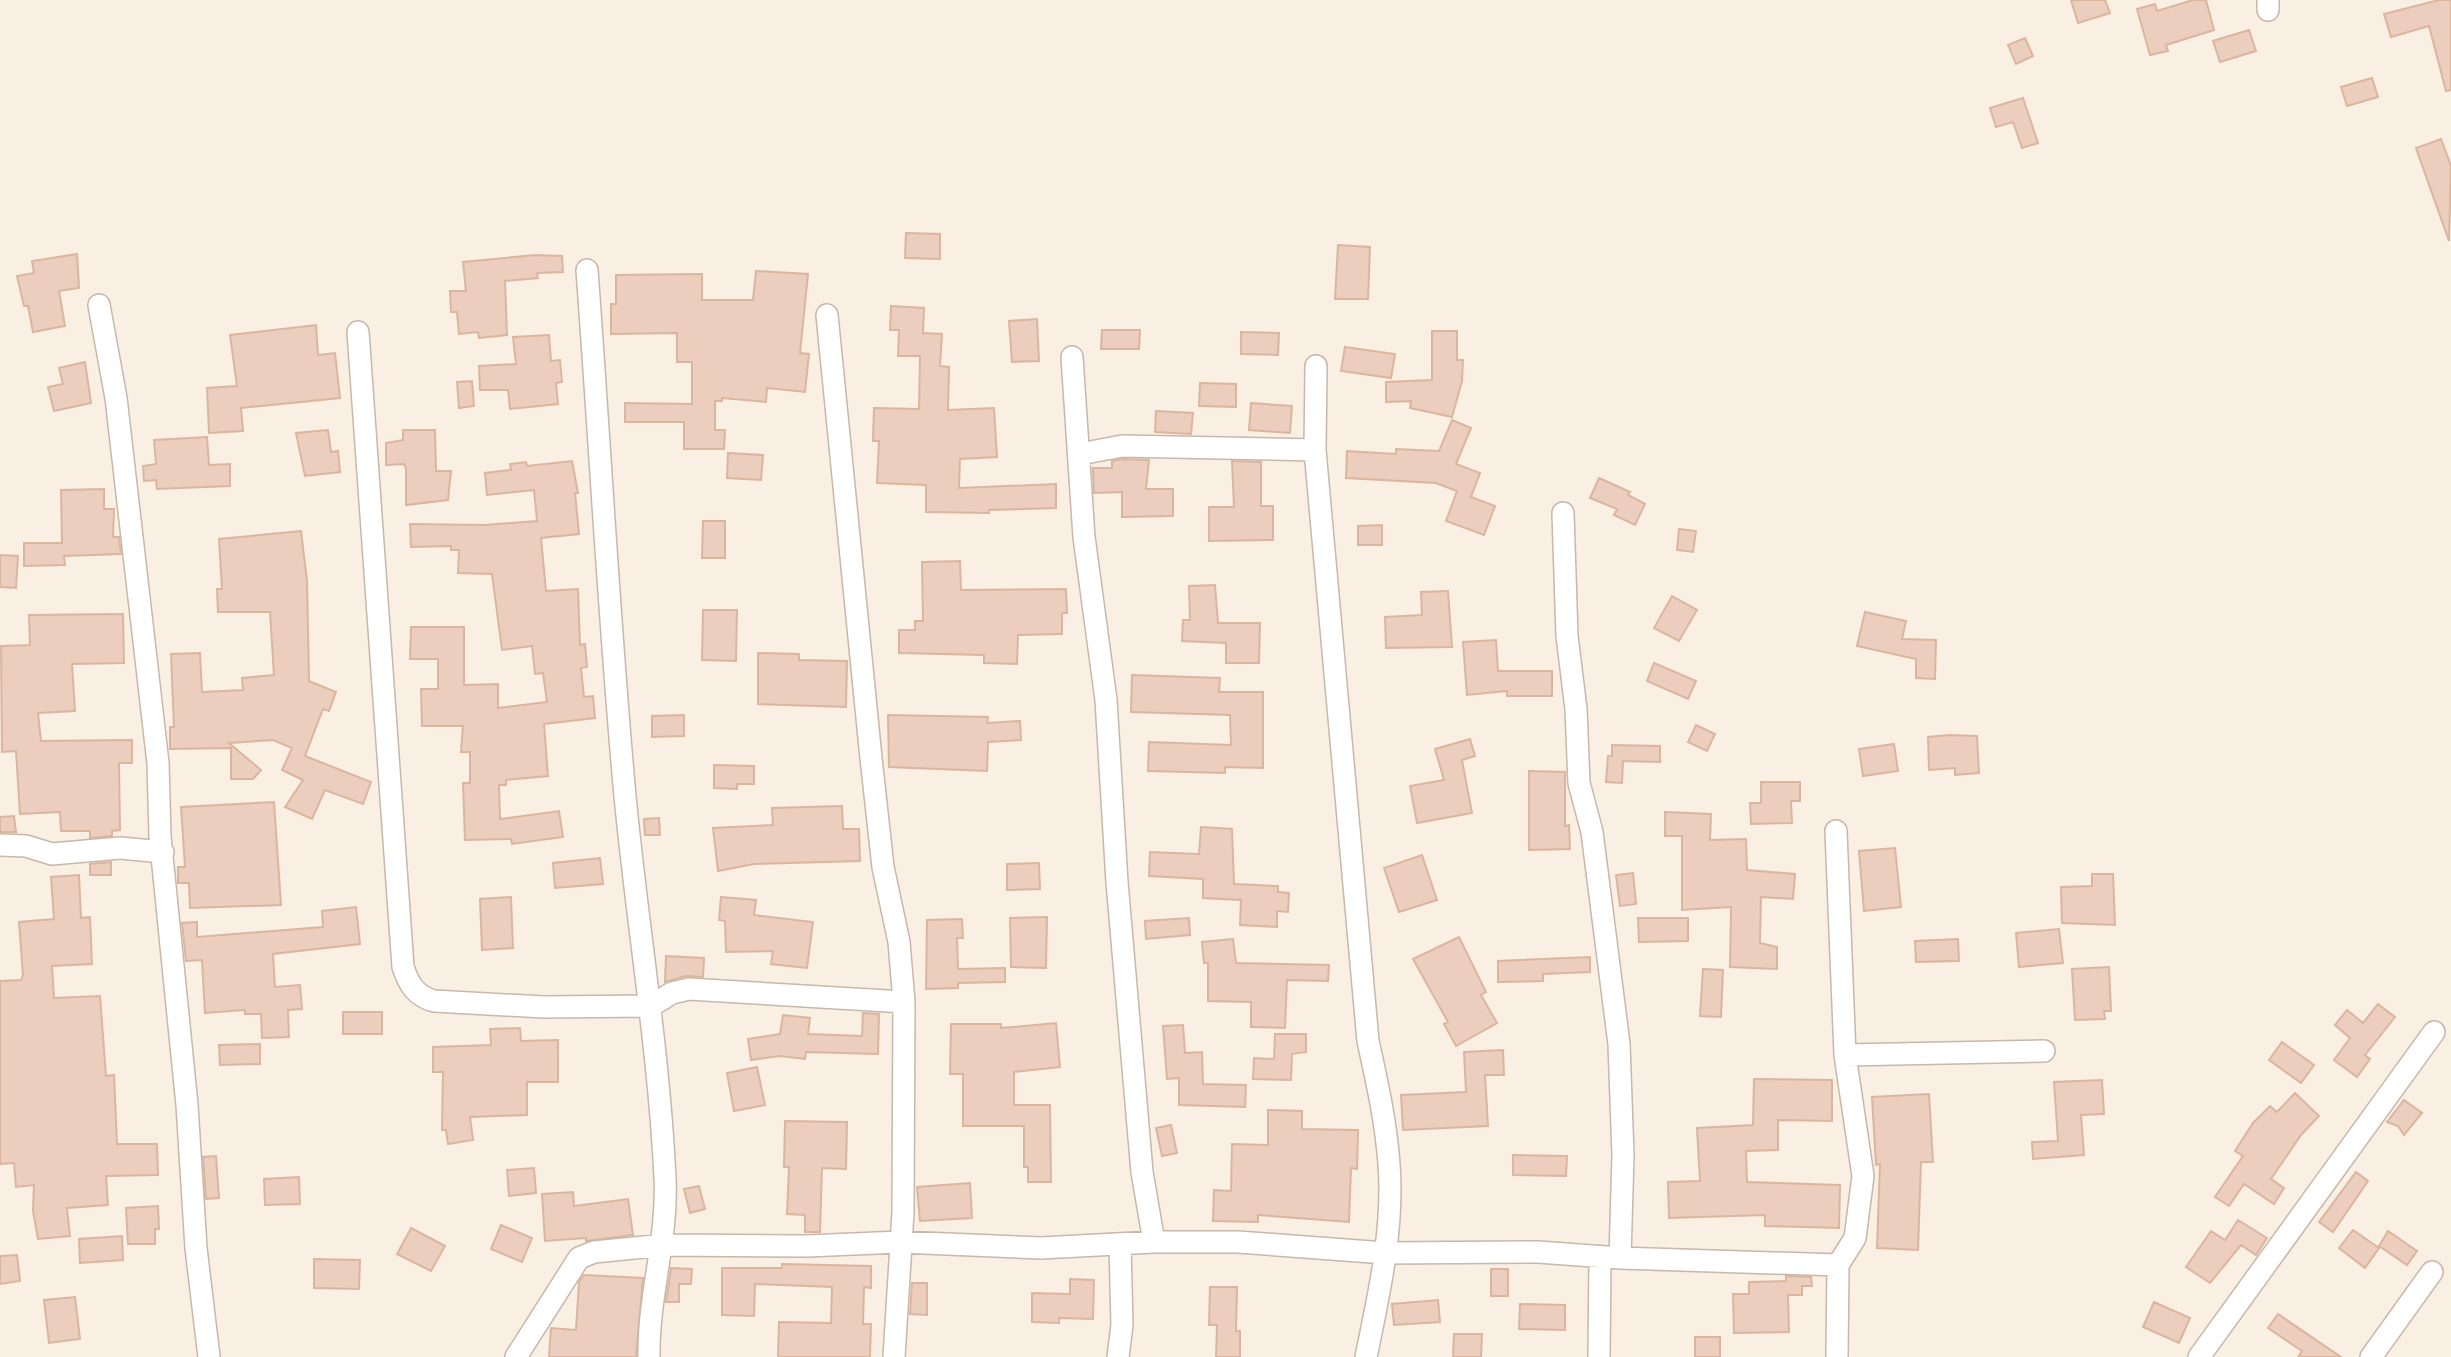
<svg xmlns="http://www.w3.org/2000/svg" width="2451" height="1357" viewBox="0 0 2451 1357" font-family="'Fira Sans',sans-serif">
	<style>
		.building { fill: #ebcebd; stroke: #dcb59f; stroke-width: 2 }
		.lines { fill: none; stroke-linecap: round; stroke-linejoin: round }
		.street-casing { stroke: #c8b7ab; stroke-width: 24 }
		.street { stroke: #fff; stroke-width: 21 }
	</style>
	<rect width="100%" height="100%" fill="#f9efe2"/>
	<path class="building" d="M2071,0H2105L2110,13L2078,23Z
		M2193,0H2206L2214,30L2166,45L2168,51L2150,55L2137,9L2155,4L2157,11Z
		M2439,0H2451V90L2446,91L2429,26L2391,37L2384,14Z
		M2249,30L2256,51L2220,62L2213,41Z
		M2025,38L2033,56L2016,64L2008,45Z
		M2372,78L2378,97L2347,106L2341,87Z
		M2023,98L2038,143L2022,148L2013,122L1996,127L1990,108Z
		M2441,139L2451,166L2449,241L2416,148Z
		M906,233L940,234V259L905,258Z
		M1338,245L1370,247L1368,299H1335Z
		M77,254L79,288L59,291L65,326L33,332L28,306H24L17,276L34,273L32,261Z
		M535,255L562,256L563,272L537,273L538,278L505,281L507,335L479,338L478,332L459,334L457,312H451L450,291H466L463,262Z
		M756,271L808,274L800,353L809,354L805,392L767,388L766,402L722,398V401H715V430H725L724,449H684V422H625V403L692,404V362H677V333L611,334V304H616V275L702,274V300H753Z
		M891,306L924,308L923,333L942,334L940,366L949,367L948,410L994,408L997,457L960,459L959,488L1056,484V508L989,510V513L926,512V485L877,483L879,441H873L874,408L919,409L920,356H898L899,330H890Z
		M1037,319L1039,361L1012,362L1009,321Z
		M316,325L318,355L335,353L340,398L241,408L243,431L209,433L207,388L237,386L230,335Z
		M1102,330H1140L1139,349H1101Z
		M1432,331H1457V360H1463L1462,381L1452,417L1410,408L1411,401L1386,402V382L1432,380Z
		M1241,332L1279,333L1278,355L1241,354Z
		M549,335L551,361L560,360L562,382L556,383L558,404L510,409L508,390H480L479,366L516,364L513,337Z
		M1345,347L1395,354L1391,378L1341,371Z
		M85,362L91,403L54,411L48,387L63,384L59,368Z
		M472,381L474,406L459,408L457,382Z
		M1200,383L1236,384V407L1199,406Z
		M1251,403L1292,406L1290,433L1249,430Z
		M1156,411L1193,413L1191,434L1155,432Z
		M1452,420L1471,428L1456,464L1480,473L1471,497L1495,506L1484,535L1446,521L1457,491L1436,483L1346,478L1347,451L1396,454V449L1439,451Z
		M328,430L331,452L338,451L340,472L305,476L296,433Z
		M403,430H435L436,471H451L448,500L406,505V468L404,464L386,465V443L403,440Z
		M207,437L209,465L230,464V486L157,489L156,480L144,481L143,466L156,464L154,440Z
		M728,453L763,455L761,480L727,478Z
		M1123,459L1149,460L1146,489H1173V516L1122,517V492L1094,493L1093,468H1112V461Z
		M572,461L578,493H575L579,534L541,538L546,591L578,589L580,645L585,644L587,667L581,668L584,697L593,696L595,718L544,724L548,776L506,780V785H499L500,819L559,811L563,837L512,844L511,839L465,840L463,783H470V752H461L463,726H422L421,689H438V659H410L411,627H464V685L498,684V708L547,702L543,673L535,674L532,646L502,650L492,574L458,573L459,550H451V546L411,547L410,524L484,525L537,521L534,490L487,495L485,473L511,470L510,464L526,462L527,466Z
		M1232,461L1261,462V506H1273V540L1209,541V507H1234Z
		M1599,478L1630,492L1628,495L1645,504L1635,525L1614,515L1617,509L1590,498Z
		M104,489V509H114L113,537H119L121,554L64,556L65,565L24,566V543H62L61,490Z
		M703,521H725V558H702Z
		M1382,525V545H1358V526Z
		M1679,529L1696,531L1693,552L1677,550Z
		M301,531L307,581L309,681L336,692L329,711L323,709L305,756L371,782L363,804L325,790L312,819L285,807L303,780L282,770L292,748L273,740L229,743L261,770L253,779H231V748L170,749V727H174L171,654L200,653L202,692L243,690L242,678L274,675L270,612H218L217,589H222L219,539Z
		M0,555L18,556L16,588L0,587Z
		M960,561L961,590L1066,589L1067,613H1062V634L1018,635L1017,664L984,663V655L899,653V630H915V621H923L922,562Z
		M1215,585L1218,623H1260L1259,663H1226V643L1182,641L1183,620H1190L1189,586Z
		M1448,591L1452,647L1386,648L1385,617L1422,615L1421,592Z
		M1672,596L1697,610L1679,641L1654,628Z
		M703,610H737L736,661L702,660Z
		M1865,612L1906,621L1902,639L1936,640L1935,679L1916,678V659L1857,646Z
		M123,614L124,663L72,664L75,711L38,713L41,741L132,740V763H119L120,830L112,831V836L90,838V831H61L60,812L20,814L16,751L2,752L1,646L30,645L29,615Z
		M1496,640L1498,671H1552V696H1507V691L1467,695L1463,642Z
		M758,653L799,654V660L847,661L846,707L758,704Z
		M1654,663L1696,681L1688,699L1647,681Z
		M1132,675L1220,678L1219,692H1263V768L1225,767V773L1148,771L1149,742L1231,745L1230,715L1131,712Z
		M684,715V736L652,737V716Z
		M888,715L988,717L987,723L1020,721L1021,740L988,742L987,771L889,767Z
		M1696,725L1715,734L1707,751L1688,742Z
		M1950,735L1977,736L1979,773L1955,775V768L1929,770L1928,737Z
		M1470,739L1475,756L1462,760L1472,813L1417,823L1410,786L1444,780L1435,749Z
		M1894,744L1898,771L1863,776L1859,749Z
		M1612,745L1660,746V762L1623,761L1622,783L1606,782L1608,756H1612Z
		M714,765L754,766V784H737V789L714,788Z
		M1529,771L1565,772V826L1569,825L1570,849L1529,850Z
		M1761,782H1800V801H1791L1792,823L1751,824L1750,803H1761Z
		M274,802L281,905L190,908L189,883H178V867H185L181,807Z
		M842,806L843,829H859L860,861L754,864L718,871L713,828L773,825L772,808Z
		M1665,812L1711,814L1710,840L1746,839L1747,870L1795,874L1793,899L1761,897L1760,943L1777,947V969L1730,967L1731,907L1682,910V836H1665Z
		M14,816L16,832H0V817Z
		M659,818L660,835H645L644,819Z
		M1201,827L1232,829L1234,884L1278,886V892L1289,893L1288,912L1277,911V927L1240,925L1241,900L1203,898V879L1149,876L1150,852L1199,854Z
		M1895,848L1901,907L1864,911L1859,851Z
		M1422,855L1437,900L1399,912L1384,868Z
		M600,858L603,884L555,888L553,863Z
		M111,862V875H90V864Z
		M1039,863L1040,889L1007,890V864Z
		M1633,873L1636,904L1620,906L1616,875Z
		M2092,874H2113L2115,925L2062,923L2061,887L2092,886Z
		M79,875L81,918L90,917L92,964L52,966L54,998L100,996L106,1076L114,1075L117,1144H157L158,1175L106,1176L108,1205L67,1208L70,1236L38,1239L33,1211L34,1185L16,1187L14,1163L0,1164V981L21,980L23,975L19,922L54,919L51,877Z
		M511,897L513,948L482,950L480,899Z
		M721,897L756,900L754,915L813,922L807,968L771,964L773,951L726,952L725,921L719,920Z
		M356,907L360,944L273,954L275,987L300,985L302,1009L288,1010L289,1037L262,1038L261,1014H245V1010L205,1013L202,960L186,961L182,923L197,922V937L323,927L322,911Z
		M1047,917L1046,968L1011,967L1010,918Z
		M1189,918L1190,935L1146,939L1145,921Z
		M1638,918H1688V941L1639,942Z
		M962,919L963,938H957L958,969L1005,968V982L958,983V988L926,989L927,920Z
		M2059,929L2063,963L2019,967L2016,933Z
		M1459,937L1486,992L1481,995L1497,1023L1456,1046L1444,1024L1448,1022L1413,959Z
		M1233,939L1236,963L1329,965L1328,981L1287,980L1285,1028L1251,1027V1002L1208,1001V963H1204L1202,942Z
		M1958,939L1959,961L1916,962L1915,941Z
		M666,956L704,958L703,977L686,976L665,982Z
		M1590,957V972L1543,974V981L1498,982V961Z
		M2109,967L2111,1011H2104L2105,1019L2075,1020L2072,969Z
		M1703,969L1723,970L1721,1017L1700,1016Z
		M2378,1004L2395,1017L2365,1055L2370,1059L2357,1077L2334,1060L2350,1038L2335,1025L2347,1010L2363,1023Z
		M343,1012H382V1034H343Z
		M863,1013L879,1014L878,1054L806,1052L805,1059L779,1056L751,1060L748,1039L780,1034L783,1015L810,1018L808,1034L862,1036Z
		M1056,1023L1060,1067L1014,1072V1105H1050L1051,1182H1028V1167H1024V1126H963V1074H950L951,1024H1001V1028Z
		M1183,1025L1185,1053L1202,1052L1203,1084L1246,1085L1245,1107L1179,1105V1078L1167,1079L1163,1026Z
		M520,1028L521,1041L558,1040V1082H527V1115L470,1117L473,1140L448,1144L446,1130H442L443,1072H433V1047L491,1045L490,1029Z
		M1275,1034H1306V1052L1292,1054L1291,1080L1253,1079L1254,1058L1274,1059Z
		M2282,1042L2314,1065L2301,1083L2269,1060Z
		M260,1044V1064L220,1065L219,1045Z
		M1503,1050L1504,1075H1485L1488,1126L1403,1130L1401,1095L1466,1092L1464,1052Z
		M757,1067L765,1105L734,1111L727,1073Z
		M1754,1079L1832,1080V1121L1778,1120V1150L1746,1151L1747,1182L1840,1185L1839,1228L1765,1226V1215L1669,1218L1668,1182L1700,1181L1697,1128L1753,1125Z
		M2102,1080L2104,1114L2081,1115L2084,1155L2033,1159L2032,1142L2058,1141L2054,1082Z
		M2295,1093L2319,1116L2301,1135L2271,1179L2284,1188L2274,1204L2244,1184L2229,1206L2215,1197L2243,1156L2235,1151L2253,1123L2270,1106L2277,1112Z
		M1929,1094L1933,1162H1921L1918,1250L1877,1248L1880,1164L1876,1165L1872,1097Z
		M2404,1100L2422,1113L2404,1135L2398,1126L2387,1122Z
		M1268,1110L1302,1111V1129L1358,1130L1357,1169L1351,1168L1349,1222L1258,1215V1222L1213,1221L1214,1190L1231,1191L1232,1144L1268,1145Z
		M785,1121L847,1122L846,1169L822,1168L820,1232H805V1215L787,1214L789,1167H784Z
		M1171,1125L1177,1153L1162,1156L1156,1128Z
		M1513,1155L1567,1156L1566,1176L1513,1175Z
		M216,1156L219,1198L206,1199L203,1157Z
		M534,1168L536,1193L509,1196L507,1170Z
		M2356,1172L2368,1181L2333,1232L2319,1222Z
		M299,1177L300,1204L265,1205L264,1179Z
		M970,1183L972,1218L920,1221L917,1187Z
		M699,1186L705,1209L690,1213L684,1189Z
		M573,1192L574,1206L628,1199L633,1235L586,1241V1238L545,1241L542,1194Z
		M158,1206L159,1229H155V1244H128L126,1208Z
		M2238,1220L2267,1238L2256,1255L2241,1245L2210,1283L2186,1267L2211,1231L2225,1240Z
		M501,1225L532,1238L522,1262L491,1249Z
		M411,1228L445,1246L431,1271L397,1254Z
		M2353,1230L2379,1248L2365,1268L2339,1248Z
		M2388,1231L2417,1251L2407,1265L2379,1246Z
		M122,1236L123,1260L80,1263L79,1239Z
		M17,1255L20,1281L0,1284V1256Z
		M314,1259L360,1260L359,1289L314,1288Z
		M782,1264L871,1266V1288L864,1287L863,1324H871L870,1357H778L779,1322L831,1323L832,1287L755,1284L754,1316L722,1315V1268H782Z
		M671,1268L692,1269L691,1284H679V1302H666Z
		M1491,1269H1508V1296H1491Z
		M584,1275L643,1278L636,1357H549L551,1328L576,1330L579,1282Z
		M1786,1276L1811,1277L1812,1286H1802V1295H1788L1789,1332L1734,1333L1733,1294H1749V1282L1786,1281Z
		M1070,1279L1094,1280L1093,1319L1059,1318V1323L1032,1322V1293L1070,1294Z
		M912,1283H927V1315L910,1314Z
		M1210,1287H1237L1236,1331H1240V1357H1216L1217,1325H1209Z
		M75,1297L80,1339L49,1343L44,1300Z
		M1438,1300L1440,1322L1394,1325L1392,1304Z
		M2154,1302L2190,1318L2179,1343L2143,1327Z
		M1520,1304L1565,1305V1330L1519,1329Z
		M2278,1314L2341,1357H2298L2302,1351L2268,1328Z
		M1454,1334H1482L1481,1357H1453Z
		M1695,1337H1720V1357H1695Z"/>
	<g class="lines">
		<g class="street-casing">
			<path id="street" d="M2268,0V10
				M587,270C600,445 609,621 625,796C637,923 659,1050 665,1178C668,1239 648,1296 649,1357
				M99,305L116,398L158,763L160,836L187,1105L196,1248L209,1357
				M827,315L871,758L883,867L899,942L904,1002L903,1212L894,1357
				M358,332L403,967C409,985 416,996 434,1001L544,1007L651,1006L672,993L689,989L904,1002
				M1072,357L1084,537L1106,700L1117,882L1142,1172L1154,1242
				M1316,366L1315,450L1368,1041C1377,1082 1386,1122 1389,1164C1394,1228 1379,1294 1366,1357
				M1080,454L1122,446L1315,450
				M1563,513L1567,636L1576,709L1579,783L1592,832L1619,1044L1623,1155L1620,1258
				M0,845L26,846L52,854L120,848L163,852
				M1845,1055L2044,1051
				M516,1357L579,1258L594,1252L664,1245L807,1246L900,1242L1041,1248L1154,1242H1238L1385,1253L1538,1252L1620,1258L1838,1265L1855,1238L1863,1176L1845,1055L1836,831
				M1118,1357L1122,1325L1120,1245
				M1599,1357L1600,1257
				M1837,1357L1838,1265
				M2199,1357L2434,1032
				M2371,1357L2432,1272"/>
		</g>
		<use href="#street" class="street"/>
	</g>
</svg>
